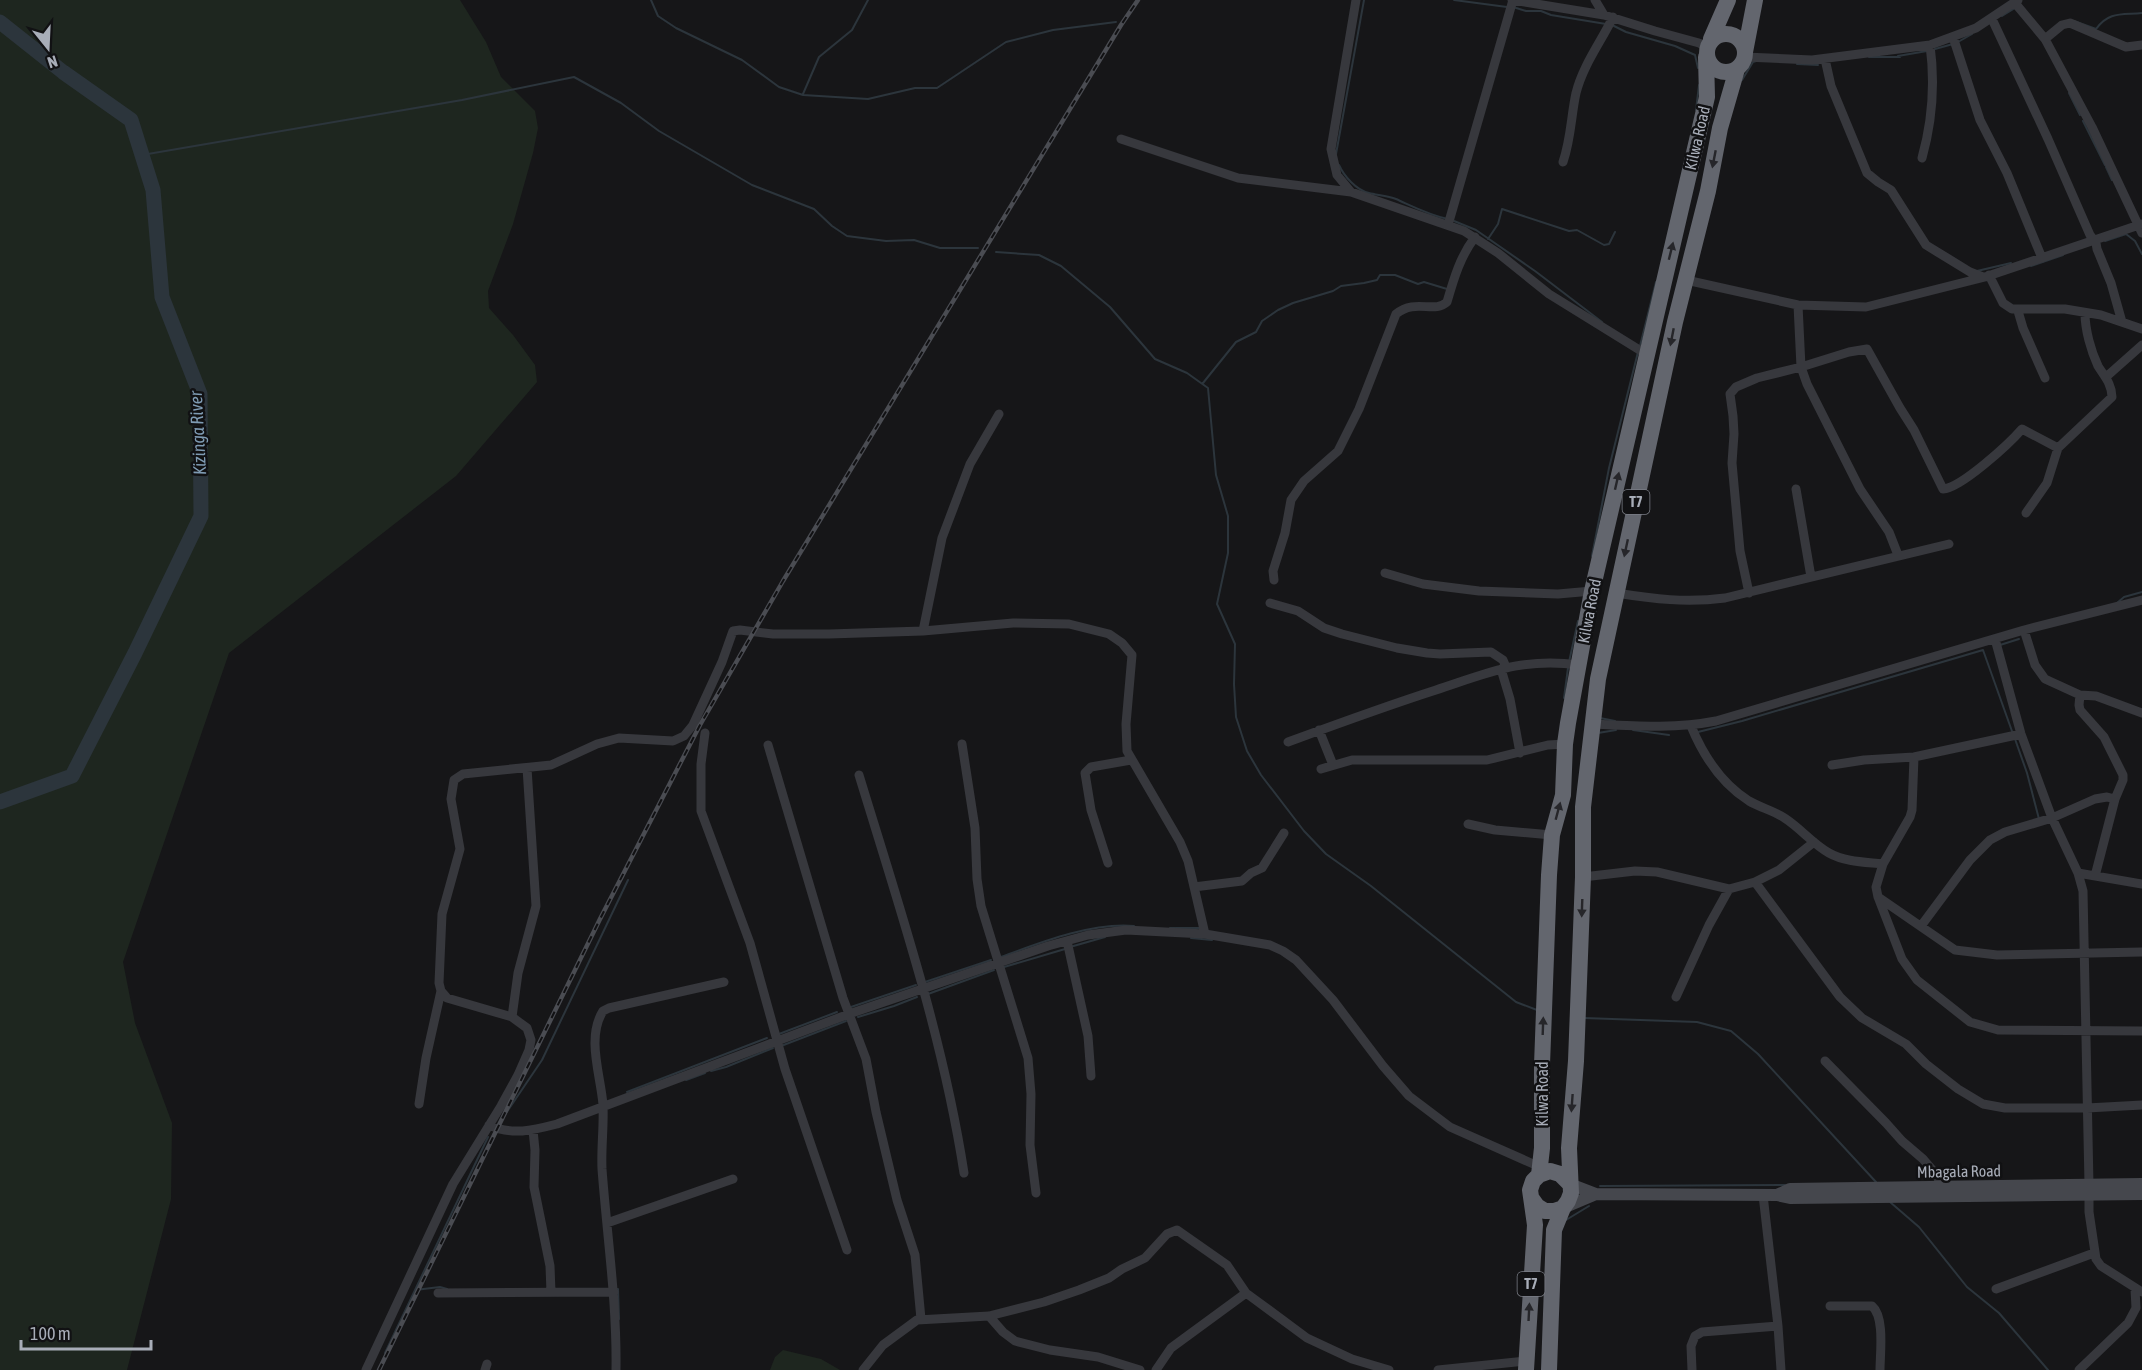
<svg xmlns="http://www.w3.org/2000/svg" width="2142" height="1370" viewBox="0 0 2142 1370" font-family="'Asap Condensed',sans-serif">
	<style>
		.green { fill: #1e261f }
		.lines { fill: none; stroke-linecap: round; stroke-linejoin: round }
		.stream { stroke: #2c353c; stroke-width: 2 }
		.river { stroke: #2c353c; stroke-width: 15 }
		.street { stroke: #37383d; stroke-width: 9 }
		.secondary { stroke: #45474d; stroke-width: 12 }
		.highway { stroke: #63666e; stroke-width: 16 }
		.rail-casing { stroke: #4a4c52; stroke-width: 4.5 }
		.rail { stroke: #111113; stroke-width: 2; stroke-dasharray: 7; stroke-linecap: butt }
		.oneway { fill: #26262a }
		.labels { text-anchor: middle; stroke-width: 5; stroke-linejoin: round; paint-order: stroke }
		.shield { fill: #111113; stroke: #7b7e86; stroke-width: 1.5 }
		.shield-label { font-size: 15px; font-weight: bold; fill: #a8adb8 }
		.street-label { font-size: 16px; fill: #a8adb8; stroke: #111113 }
		.water-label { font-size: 18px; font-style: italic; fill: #7f9bb3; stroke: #111113 }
	</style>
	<rect width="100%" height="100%" fill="#161618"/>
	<path class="green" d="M0,0H460L486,42L501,77L535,111L538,128L533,153L513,224L488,291L489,308L513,335L535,365L537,382L456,476L229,653L123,962L135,1023L172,1123L171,1199L127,1370H0Z
		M783,1350L821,1359L840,1370H770L775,1357Z"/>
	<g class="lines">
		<path class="stream" d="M651,0L658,16L676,28L742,60L779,87L803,95L868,99L915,88H937L1006,42L1053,30L1116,22
			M1454,0L1507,7
			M1513,7L1526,11H1541L1551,15L1606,24
			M2002,16L2015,8
			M2074,21L2096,29C2109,11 2122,15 2142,13
			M1612,25L1626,32L1675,46L1695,55L1698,68
			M1958,42L1972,34
			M1935,49L1953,44
			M1898,56L1927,51
			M1869,57H1900
			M1797,64L1818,65
			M1742,80L1753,62L1756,61
			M2069,93L2080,115
			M803,94L819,57L852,30L868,0
			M1696,110L1699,85
			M2083,121L2105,165
			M1336,154L1364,0
			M142,155L462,100L574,77L621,103L659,131L752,185L814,209L832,226L847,236L886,241L914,240L940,248H978
			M1339,165C1344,176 1356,190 1369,193C1377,195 1388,196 1396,199C1414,207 1429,215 1448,219
			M2106,167L2112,180
			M1454,221L1476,230L1535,271L1602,322
			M1488,239L1498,224L1502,209L1569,231L1577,230L1604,245L1609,244L1615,232
			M2105,241L2126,234L2135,241L2142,254
			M996,252L1039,255L1061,266L1110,307L1155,359L1187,373L1208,388L1216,475L1228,516V553L1217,604L1235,644L1234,684L1236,717L1247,751L1261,775L1304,831L1326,854L1371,886L1516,1002L1537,1010
			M2031,266L2063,255
			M1977,271L2011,263
			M1640,346L1656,282
			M1203,383L1236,342L1256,332L1262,321L1278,310L1293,303L1333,291L1341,286L1364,283L1377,280L1380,275H1395L1418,284L1424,282L1447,289
			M1592,556L1609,468L1638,352
			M2117,603L2124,597L2142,592
			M2000,645L2019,639
			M1569,662L1578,621
			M1564,698L1568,668
			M1600,718L1615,721
			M1633,730L1669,735
			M1698,732L1742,721L1983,650L2013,734
			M1598,733L1616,730
			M2015,739L2027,773L2039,819
			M1170,928H1200
			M1191,938L1212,940
			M1070,947L1105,937
			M1001,957C1039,943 1092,922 1134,926
			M1004,967L1065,949
			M925,982L991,960
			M928,994L994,970
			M851,1007L916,985
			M858,1017L894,1006L917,997
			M1584,1018L1697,1022L1731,1031L1758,1054L1876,1182
			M779,1034L837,1012
			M781,1046L846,1021
			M711,1071L726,1067L773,1048
			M686,1080L705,1073
			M627,1092L767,1038
			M498,1125L542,1060L628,880
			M1600,1186L1785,1185
			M1890,1202L1919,1227L1967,1287L1999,1313L2048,1370
			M1566,1220L1589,1206
			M615,1289H618L619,1319
			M415,1290L440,1287L447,1289
			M385,1353L488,1137"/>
		<path class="river" d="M0,22L63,72L131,120L153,190L162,297L200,394L201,516L135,653L72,776L0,802"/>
		<path class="street" d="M1512,0L1604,15L1655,31L1699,43L1707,47
			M1595,0L1604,15
			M2015,3L2045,39L2092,127L2142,233
			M1992,19L2048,139L2090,235L2096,243L2097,249L2111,283L2122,322
			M1953,37L1980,120L2007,173L2042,258
			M2045,39L2062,25L2070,23L2126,47L2142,45
			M1745,57L1812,60L1930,45L1976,28L2018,0
			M1825,59L1831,86L1867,173L1878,182L1891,190L1926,245L1970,272L1983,277
			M1121,139L1238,178L1351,192L1464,231L1498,253L1549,294L1646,354
			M1922,158C1932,122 1935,82 1930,45
			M1563,162C1571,139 1571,116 1576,93C1583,65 1601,42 1613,17
			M1351,192L1337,175L1331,149L1356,0
			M1448,225L1513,0
			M1989,275L2003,303L2012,309H2065L2101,315L2142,329
			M1686,280L1798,305L1866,307L1985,277L2142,224
			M1798,305L1801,367L1807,384L1860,489L1889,532L1898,555
			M2018,311L2023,328L2045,378
			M2106,377L2142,345
			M1796,489L1811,577
			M2026,513L2047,483L2058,448L2112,397C2112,384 2104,376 2098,366C2091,351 2085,330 2085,313
			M1385,573L1423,584L1479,591L1558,594L1592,591
			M1274,580L1273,571L1285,533L1291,500L1304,481L1338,451L1359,409L1396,314C1416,298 1434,314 1447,302C1454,278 1460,257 1475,237
			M1616,593C1654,599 1686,603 1725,598L1949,544
			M1749,593L1740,551L1732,463L1734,434L1733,416L1730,394L1736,387L1757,378L1801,367L1849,352L1867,349L1900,408L1914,430L1943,489C1961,488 2009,444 2022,429L2058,448
			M1270,603L1298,611L1324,628L1342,634L1397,648L1427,653L1440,654L1491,652L1503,660L1506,667
			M2024,630L2035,665L2045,679L2080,695L2096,696L2142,713
			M923,631L942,538L970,464L999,414
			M1995,639L2021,734L2052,818L2078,873L2083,891L2089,1185
			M1501,669L1510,699L1520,753
			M2080,695L2079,705L2080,710L2104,737L2123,775V780L2115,799L2095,876
			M1592,724C1634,726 1675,729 1716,721L2024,630L2142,600
			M1691,726C1703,755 1722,784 1749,801C1761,808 1775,811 1786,819C1801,829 1813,844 1829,853C1845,862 1865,862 1883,864
			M1319,730L1333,765
			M705,733L701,764V811L750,943L785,1069L847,1250
			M1288,742C1337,724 1386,706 1436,690C1488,673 1522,657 1579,665
			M962,744L975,828L977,879L981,906L1028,1058L1031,1094L1030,1145L1036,1193
			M768,745L843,998L866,1059L876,1112L897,1200L915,1255L921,1319
			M1914,757L1912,810L1910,817L1883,864L1876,887L1878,897L1902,959L1917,980L1970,1022L1998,1030L2142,1031
			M1832,765L1864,760L1914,757L2021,734
			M1321,769L1352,760H1487L1548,745L1565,744
			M859,775C899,906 943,1037 964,1173
			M1468,824L1495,830L1552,835
			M1108,863L1091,810L1085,773L1091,767L1131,760
			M2078,873L2142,884
			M1583,877L1635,871L1657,872L1729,889L1755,882L1779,870L1814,842
			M1755,882L1840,997L1862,1018L1906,1044L1926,1064L1958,1089L1983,1104L2005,1108H2087L2142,1105
			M1194,887L1242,881L1251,873L1262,868L1284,833
			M1878,897L1955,950L1997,955L2142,952
			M1921,926L1970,860L1990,840L2005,832L2052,818L2095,799L2107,797L2115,799
			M1067,941L1088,1036L1091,1076
			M1676,997L1709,925L1729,889
			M512,1017L518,973L536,906L527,768
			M1825,1061L1886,1123L1902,1141L1923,1159L1935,1173L1943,1188
			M419,1104L426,1058L441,991
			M489,1125C512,1136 534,1130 557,1124L849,1014L1048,946L1088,935L1126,930L1205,934L1270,945L1283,951L1296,960L1333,1000L1383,1066L1409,1096L1450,1127L1540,1167
			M533,1130L535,1150L534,1187L550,1266L551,1292
			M2089,1194V1212L2096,1259L2101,1266L2142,1292
			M1763,1195L1778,1326L1781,1370
			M607,1223L733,1179
			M1996,1289L2094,1253
			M438,1293L614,1292
			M1830,1306H1872C1885,1317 1880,1354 1880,1370
			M989,1316L1003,1332L1015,1341L1050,1350L1098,1357L1140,1370
			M366,1370L453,1184L501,1106L518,1075L529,1050L531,1040L527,1028L512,1017L447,998L441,991L439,983L442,914L460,849L451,799L454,780L463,774L551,765L597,744L619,738L673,741L684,736L693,725L722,662L733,631L740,630L773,634H829L923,631L1013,623L1069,624L1109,634L1122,643L1132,655L1126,724L1127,751L1180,842L1188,861L1205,934
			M485,1370L487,1364
			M616,1370C617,1302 607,1236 602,1169C601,1148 604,1126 603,1105C601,1076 586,1038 603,1011L609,1008L724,982
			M863,1370L883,1345L917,1320L989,1316L1044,1302L1079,1290L1109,1278L1122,1269L1145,1258L1167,1234L1177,1230L1227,1265L1246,1293L1307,1338L1352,1359L1389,1370
			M1156,1370L1171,1348L1246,1293
			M1438,1370L1526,1361
			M1692,1370L1691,1346L1695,1336L1702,1332L1778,1326
			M2079,1370L2128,1323L2136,1308L2135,1289"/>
		<path class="secondary" d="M1570,1184L1596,1194L1777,1195L1790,1198L2142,1194
			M1777,1195L1790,1189L2142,1184
			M1563,1208L1596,1194"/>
		<path class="highway" d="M1707 53a19 19 0 1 1 38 0a19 19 0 1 1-38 0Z
			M1711,39L1728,0
			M1745,52L1755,0
			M1539,1175L1542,1148V1065L1549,875L1552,835L1563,795L1565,744L1568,723L1592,591L1707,97L1706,57
			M1532,1199L1537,1206L1545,1211H1554L1563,1208L1568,1201L1571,1193L1569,1148L1576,1061L1583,877V807L1598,679L1675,322L1708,191L1720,128L1737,69
			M1526,1370L1535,1225L1530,1190L1533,1181L1539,1175L1550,1171L1560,1174L1570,1184
			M1549,1370L1554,1230L1563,1208"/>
		<g class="rail-casing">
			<path id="rail" d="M379,1370L600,919L700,725L783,581L1121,25L1138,0"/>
		</g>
		<use href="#rail" class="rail"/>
	</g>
	<defs><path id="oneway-solid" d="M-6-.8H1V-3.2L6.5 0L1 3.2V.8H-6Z" transform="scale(1.5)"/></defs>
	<g class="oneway">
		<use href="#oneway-solid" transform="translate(1714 159) rotate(101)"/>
		<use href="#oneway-solid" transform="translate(1671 251) rotate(-76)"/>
		<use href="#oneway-solid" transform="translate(1672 337) rotate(101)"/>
		<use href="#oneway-solid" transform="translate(1617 481) rotate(-77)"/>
		<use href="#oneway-solid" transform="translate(1626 548) rotate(102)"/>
		<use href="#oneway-solid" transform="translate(1558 811) rotate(-75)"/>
		<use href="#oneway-solid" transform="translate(1582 908) rotate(92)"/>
		<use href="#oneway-solid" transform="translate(1543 1026) rotate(-88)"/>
		<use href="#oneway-solid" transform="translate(1572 1103) rotate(94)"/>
		<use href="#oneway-solid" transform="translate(1529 1312) rotate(-87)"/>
	</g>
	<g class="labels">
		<g class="shield">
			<rect x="1622.5" y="490" width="27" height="24" rx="4.5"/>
			<rect x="1517.5" y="1272" width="27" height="24" rx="4.5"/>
		</g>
		<g class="shield-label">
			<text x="1636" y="507">T7</text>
			<text x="1531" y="1289">T7</text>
		</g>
		<g class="street-label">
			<text transform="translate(1697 138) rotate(-77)" y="6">Kilwa Road</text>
			<text transform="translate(1589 611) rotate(-79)" y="6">Kilwa Road</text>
			<text transform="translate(1542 1094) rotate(-90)" y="6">Kilwa Road</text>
			<text transform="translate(1959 1171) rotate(-1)" y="6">Mbagala Road</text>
		</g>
		<g class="water-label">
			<text transform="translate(198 433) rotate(-93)" y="6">Kizinga River</text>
		</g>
	</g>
	<g transform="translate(48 48) rotate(162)" stroke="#111113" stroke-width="4.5" paint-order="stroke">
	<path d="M0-4.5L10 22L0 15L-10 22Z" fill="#a8adb8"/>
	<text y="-9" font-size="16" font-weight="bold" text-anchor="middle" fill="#a8adb8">N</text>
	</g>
	<path d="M21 1340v9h130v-9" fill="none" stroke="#a8adb8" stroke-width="3"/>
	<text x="30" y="1340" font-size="18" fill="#a8adb8" stroke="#111113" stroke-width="4.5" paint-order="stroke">100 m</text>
</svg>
